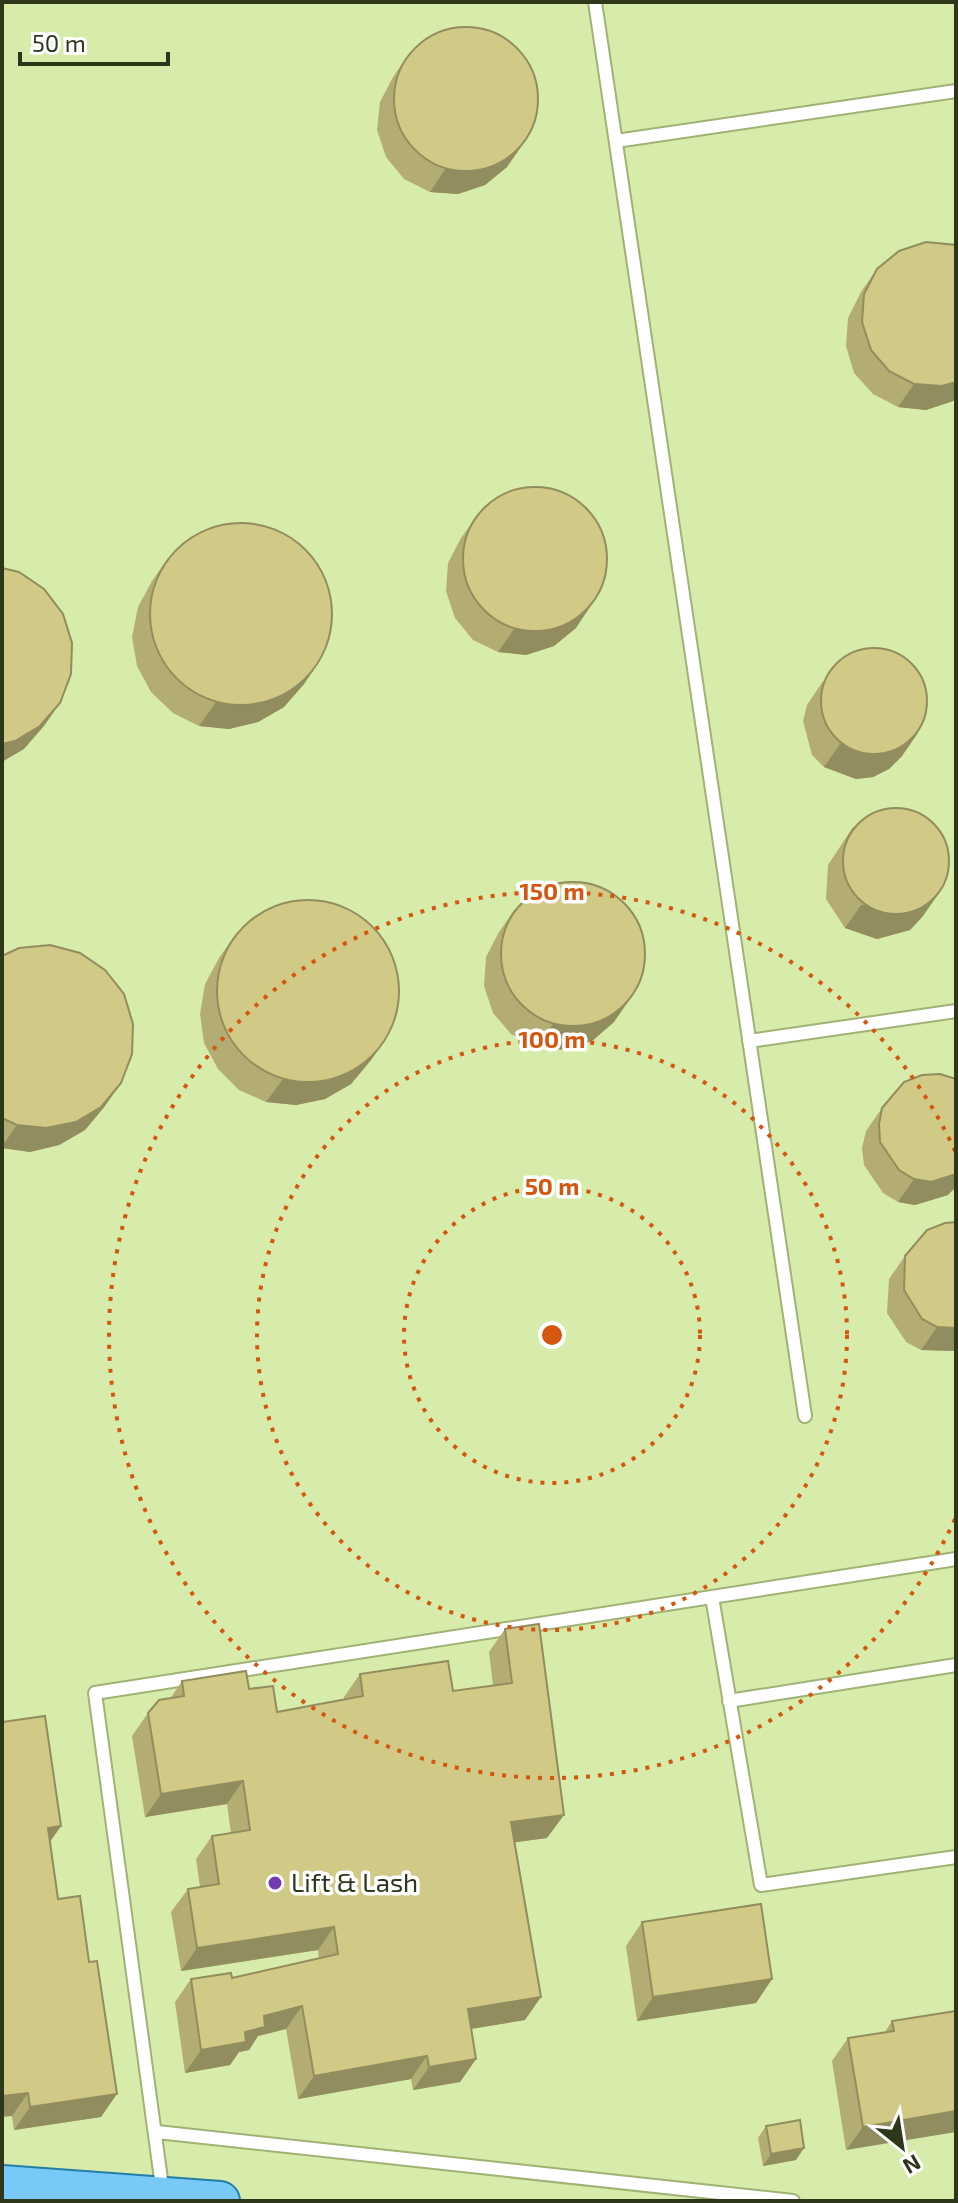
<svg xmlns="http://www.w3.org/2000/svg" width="958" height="2203" viewBox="0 0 958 2203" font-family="'Exo 2',sans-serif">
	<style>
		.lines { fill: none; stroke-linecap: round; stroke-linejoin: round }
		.lane-casing { stroke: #a0b274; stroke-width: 16 }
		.primary-casing { stroke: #247ea8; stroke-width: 42 }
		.lane { stroke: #fff; stroke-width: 12 }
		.primary { stroke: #78c8f8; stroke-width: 38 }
		.wall { fill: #b4ad73 }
		.shaded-wall { fill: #928d5e }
		.building { fill: #d1c986; stroke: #928d5e; stroke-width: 2 }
		.ring { fill: none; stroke: #d5560e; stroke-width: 4; stroke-dasharray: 4 8 }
		.poi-dot { fill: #733bb1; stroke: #fff; stroke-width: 3 }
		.labels { text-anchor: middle; stroke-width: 7; stroke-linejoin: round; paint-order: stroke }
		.poi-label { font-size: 26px; fill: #2e361c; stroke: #fff; text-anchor: start }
		.centre { fill: #d5560e; stroke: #fff; stroke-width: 4 }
		.ring-label { font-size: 24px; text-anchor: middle; font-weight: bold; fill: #d5560e; stroke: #fff; stroke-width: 7; stroke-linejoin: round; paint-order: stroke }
	</style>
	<rect width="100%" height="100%" fill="#d7ebab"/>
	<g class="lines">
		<g class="lane-casing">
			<path id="lane" d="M595,2L805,1416
				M616,141L956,91
				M749,1041L956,1011
				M712,1597L761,1885L956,1857
				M729,1701L956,1665
				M157,2132L793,2201
				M163,2194L95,1693L956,1559"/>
		</g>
		<g class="primary-casing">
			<path id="primary" d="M2,2185L220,2201"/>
		</g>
		<use href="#lane" class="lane"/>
		<use href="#primary" class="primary"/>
	</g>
	<path class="wall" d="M409,54L507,167L485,185L458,194L430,192L404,179L386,157L377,130L380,102L393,77Z
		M956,245V398L953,401L926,410L898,407L873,394L854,373L846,346L848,318L861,292L877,269Z
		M478,514L576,628L554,646L526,655L498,652L473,640L455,618L446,591L448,563L461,538Z
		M168,558L320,660L304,684L284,707L258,722L229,729L199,726L173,713L151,692L137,666L132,637L138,607L152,581Z
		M823,681L902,756L889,769L873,777L856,779L824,767L812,755L803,721L807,705Z
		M853,827L923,916L910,930L877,939L845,928L826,899L828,865Z
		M515,909L614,1022L592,1041L565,1050L536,1047L511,1034L493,1013L484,986L486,957L499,932Z
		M235,935L387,1037L371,1060L351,1084L325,1099L296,1105L266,1102L239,1090L218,1069L204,1043L200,1014L205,984L219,958Z
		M2,956L105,1106L85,1130L59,1145L30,1152L2,1148Z
		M882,1108L948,1195L915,1205L898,1202L883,1193L864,1165L862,1148L866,1131Z
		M956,1222V1351L921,1350L906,1342L887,1313L889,1279L905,1256Z
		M505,1629L547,1838L515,1842L525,2020L471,2029L476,2059L460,2082L413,2090L411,2079L298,2099L286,2029L258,2036L249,2050L239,2052L230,2065L185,2073L175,2002L191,1979L232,1978L319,1959L318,1950L181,1971L171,1912L188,1889L200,1887L196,1859L212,1836L231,1833L227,1804L145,1817L132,1736L148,1713L170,1699L182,1681L249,1689L277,1712L344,1700V1697L360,1674L453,1691L493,1685L489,1652Z
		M2,1722L61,1826L50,1841L58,1899L101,2117L14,2130L12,2116Z
		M642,1922L772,1979L756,2003L637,2021L626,1946Z
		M956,2011L846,2150L832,2061L848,2038L885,2032L892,2021Z
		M766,2126L796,2160L763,2166L758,2138Z"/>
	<path class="shaded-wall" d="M523,144L507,167L485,185L458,194L430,192L446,168Z
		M956,382V398L953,401L926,410L898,407L914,384Z
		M592,604L576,628L554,646L526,655L498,652L514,629Z
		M320,660L304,684L284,707L258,722L229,729L199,726L216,702Z
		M60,703L44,726L24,749L2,762V744Z
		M918,733L902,756L889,769L873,777L856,779L824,767L840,744Z
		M939,893L923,916L910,930L877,939L845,928L861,905Z
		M630,999L614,1022L592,1041L565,1050L536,1047L553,1024Z
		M387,1037L371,1060L351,1084L325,1099L296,1105L266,1102L283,1079Z
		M121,1083L105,1106L85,1130L59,1145L30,1152L2,1148V1146L17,1125Z
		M956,1174V1187L948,1195L915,1205L898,1202L914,1179Z
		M937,1327L956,1328V1351L921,1350Z
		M243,1781L227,1804L145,1817L161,1794Z
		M564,1815L547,1838L495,1845L511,1822Z
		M61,1826L45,1849L48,1828Z
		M334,1927L318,1950L181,1971L197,1948Z
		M772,1979L756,2003L637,2021L653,1997Z
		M541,1997L525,2020L452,2032L468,2009Z
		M302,2006L286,2029L258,2036L249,2050L239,2052L230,2065L185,2073L201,2050L245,2032L264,2016Z
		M427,2056L411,2079L298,2099L314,2076Z
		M476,2059L460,2082L413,2090L429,2067Z
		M28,2093L12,2116L2,2117V2096Z
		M117,2094L101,2117L14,2130L30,2107Z
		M956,2111V2132L846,2150L863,2127Z
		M804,2148L796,2160L763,2166L771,2154Z"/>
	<path class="building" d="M394 99a72 72 0 1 1 144 0a72 72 0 1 1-144 0Z
		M926,242L956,245V382L942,386L914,384L889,371L871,350L862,322L864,294L877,269L899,251Z
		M463 559a72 72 0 1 1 144 0a72 72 0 1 1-144 0Z
		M150 614a91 91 0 1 1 182 0a91 91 0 1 1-182 0Z
		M2,568L19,572L44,589L63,614L72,643L71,674L60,703L40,726L15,741L2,744Z
		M821 701a53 53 0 1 1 106 0a53 53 0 1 1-106 0Z
		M843 861a53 53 0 1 1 106 0a53 53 0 1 1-106 0Z
		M501 954a72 72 0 1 1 144 0a72 72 0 1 1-144 0Z
		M217 991a91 91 0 1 1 182 0a91 91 0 1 1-182 0Z
		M50,945L80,953L105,970L124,994L133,1024L132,1054L121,1083L101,1107L76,1122L46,1128L17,1125L2,1118V956L19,948Z
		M940,1074L956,1079V1174L931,1182L914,1179L899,1170L880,1142L879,1124L882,1108L904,1082L922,1075Z
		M956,1222V1328L937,1327L922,1319L904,1290L905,1256L927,1230L945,1223Z
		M539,1624L564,1815L511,1822L541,1997L468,2009L476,2059L429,2067L427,2056L314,2076L302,2006L264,2016L265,2027L245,2032L246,2042L201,2050L191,1979L231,1973L232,1978L338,1954L334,1927L197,1948L188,1889L219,1884L212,1836L250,1830L243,1781L161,1794L148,1713L159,1700L184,1696L182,1681L246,1671L249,1689L273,1686L277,1712L363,1696L360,1674L448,1661L453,1691L512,1683L505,1629Z
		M45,1716L61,1826L48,1828L58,1899L80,1896L89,1962L97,1961L117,2094L30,2107L28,2093L2,2096V1722Z
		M761,1904L772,1979L653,1997L642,1922Z
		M956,2011V2111L863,2127L848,2038L894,2031L892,2021Z
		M800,2120L804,2148L771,2154L766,2126Z"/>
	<g class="ring">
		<circle cx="552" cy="1335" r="148"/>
		<circle cx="552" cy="1335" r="295"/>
		<path d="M955 1519A443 443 0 1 1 955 1151"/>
	</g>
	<circle class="poi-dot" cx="275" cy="1883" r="8"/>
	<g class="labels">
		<g class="poi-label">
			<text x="291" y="1892">Lift &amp; Lash</text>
		</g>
	</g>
	<circle cx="552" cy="1335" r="12" class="centre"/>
	<g class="ring-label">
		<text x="552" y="900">150 m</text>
		<text x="552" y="1048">100 m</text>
		<text x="552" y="1195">50 m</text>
	</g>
	<rect width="958" height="2203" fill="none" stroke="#2e361c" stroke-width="8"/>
	<g transform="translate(902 2147) rotate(150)" stroke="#ffffff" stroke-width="6" paint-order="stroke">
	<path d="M0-6L14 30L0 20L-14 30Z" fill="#2e361c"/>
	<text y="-12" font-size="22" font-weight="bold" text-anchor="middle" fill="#2e361c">N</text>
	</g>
	<path d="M20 52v12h148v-12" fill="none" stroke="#2e361c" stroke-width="4"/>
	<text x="32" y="52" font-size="24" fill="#2e361c" stroke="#ffffff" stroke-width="6" paint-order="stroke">50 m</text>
</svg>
